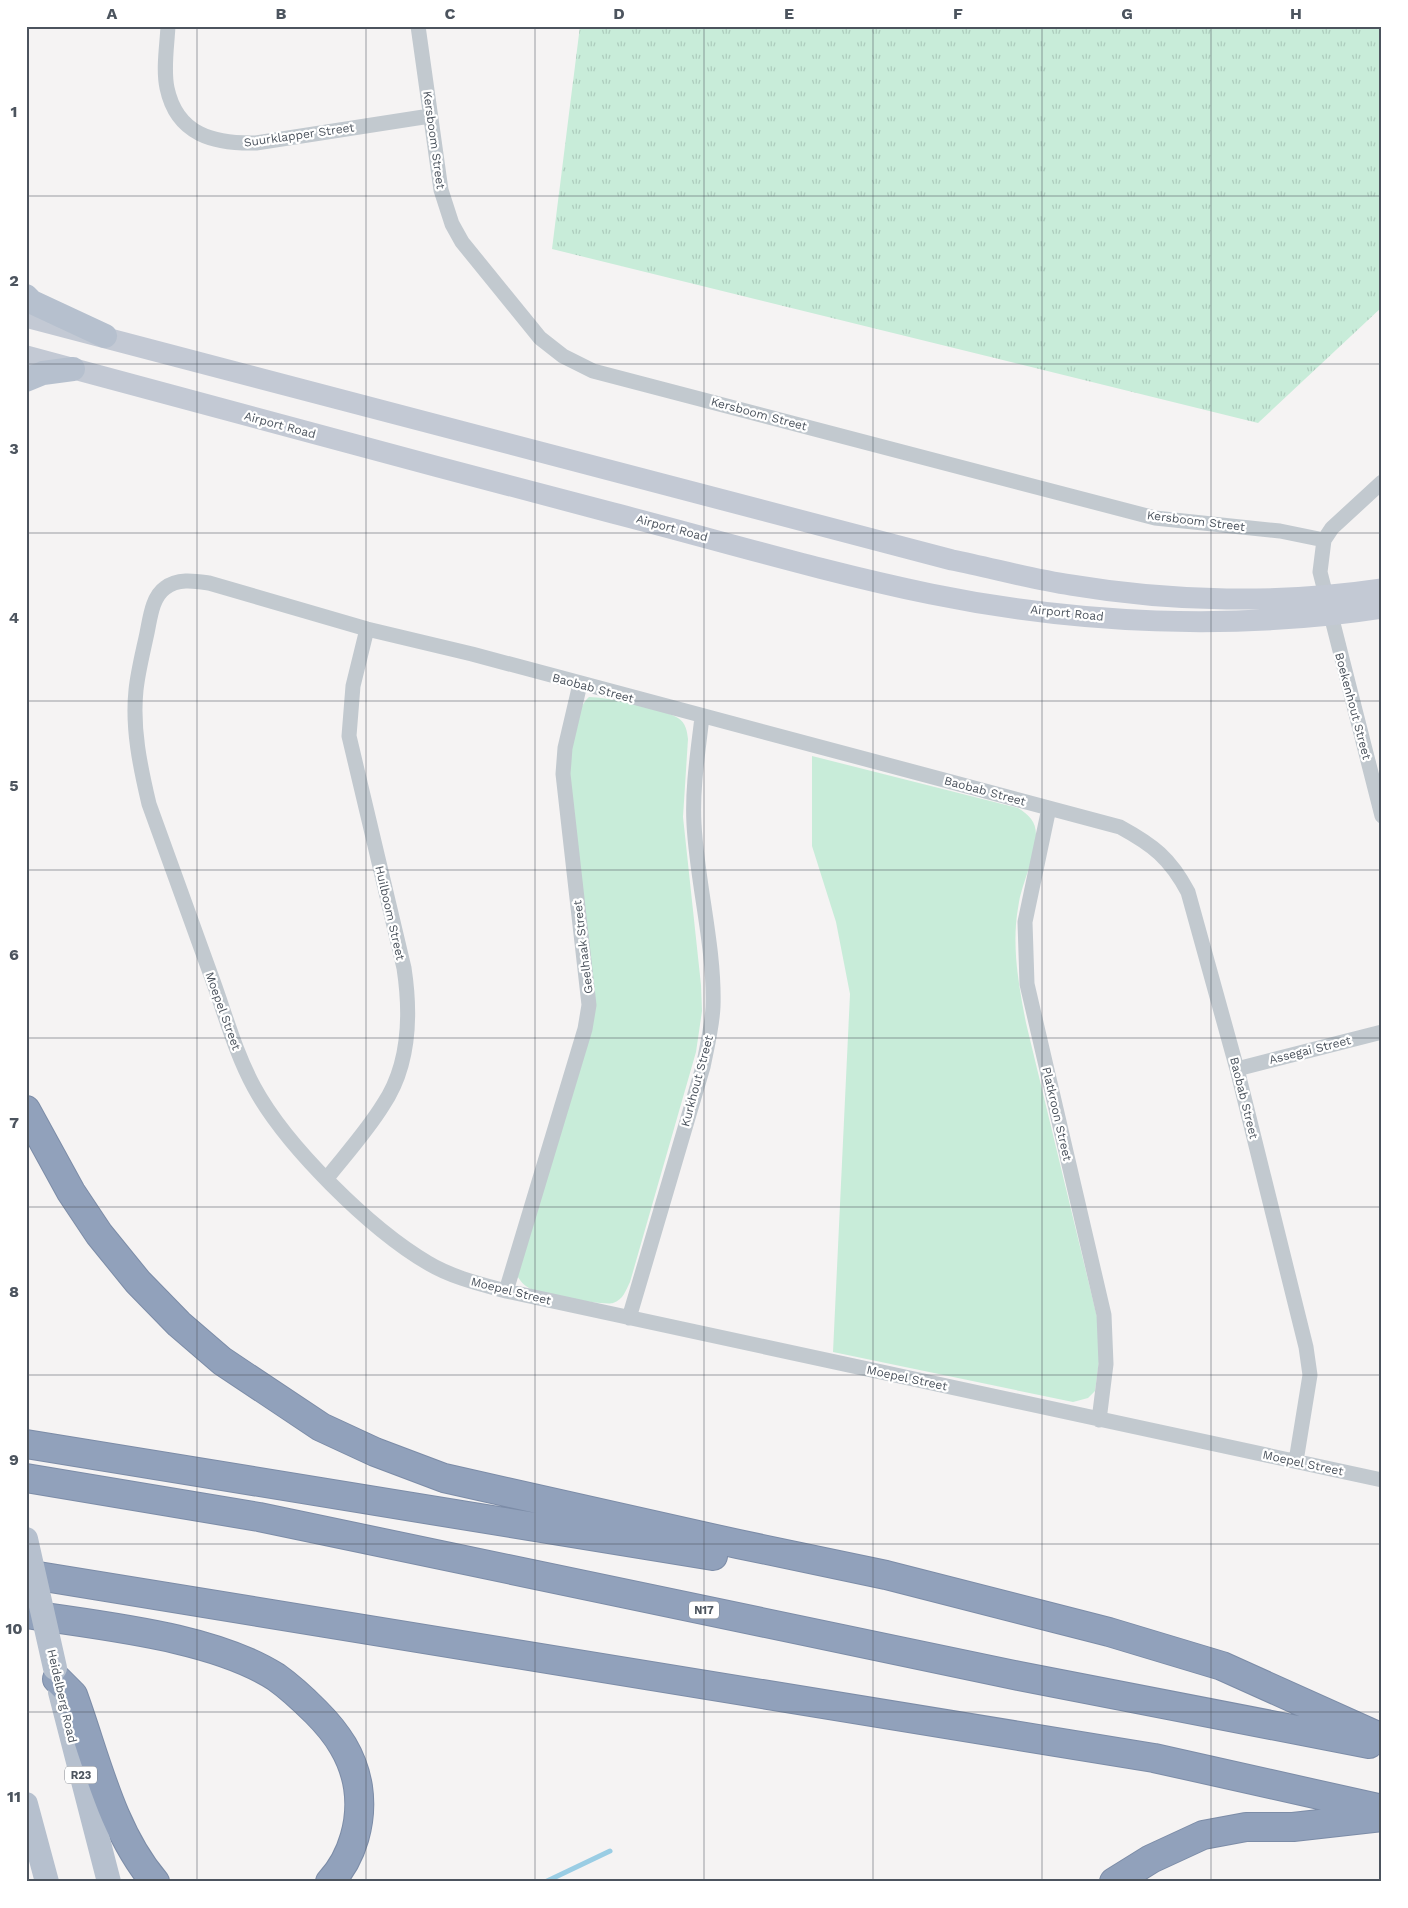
<svg xmlns="http://www.w3.org/2000/svg" width="1408" height="1908" viewBox="0 0 1408 1908" font-family="'Work Sans',sans-serif">
	<style>
		.grass { fill: url(#grass-tufts) }
		.park { fill: #c8ecd9 }
		.lines { fill: none; stroke-linecap: round; stroke-linejoin: round }
		.stream { stroke: #9acde4; stroke-width: 5 }
		.motorway-casing { stroke: #7c8ca7; stroke-width: 30 }
		.minor { stroke: #c2c9cf; stroke-width: 15 }
		.secondary { stroke: #c3c9d4; stroke-width: 21 }
		.primary { stroke: #b6c0ce; stroke-width: 24 }
		.motorway { stroke: #91a1bb; stroke-width: 28 }
		.primary-bridge { stroke: #b6c0ce; stroke-width: 24 }
		.grid { fill: none; stroke: #4c545e; stroke-width: 1; stroke-opacity: 0.55 }
		.labels { text-anchor: middle; stroke-width: 4.5; stroke-linejoin: round; paint-order: stroke }
		.shield { fill: #fff; stroke: #82878e; stroke-width: 1 }
		.shield-label { font-size: 11px; font-weight: bold; fill: #4c545e }
		.street-label { font-size: 12px; fill: #4c545e; stroke: #fff }
		.neatline { fill: none; stroke: #4c545e; stroke-width: 2 }
		.grid-label { font-size: 16px; text-anchor: middle; font-weight: bold; fill: #4c545e }
	</style>
	<defs>
		<pattern id="grass-tufts" width="24" height="20" patternUnits="userSpaceOnUse" patternTransform="scale(1.25)"><rect width="24" height="20" fill="#c8ecd9"/><path d="M3 7l-1-3M5 7V3M7 7l1-3M15 17l-1-3M17 17v-4M19 17l1-3" fill="none" stroke="#adccbd"/></pattern>
	</defs>
	<rect width="100%" height="100%" fill="#f5f3f3"/>
	<path class="grass" d="M580,26H1382V307L1258,423L552,249Z"/>
	<path class="park" d="M589,697C607,697 664,709 678,718C686,723 687,731 688,739L683,817L701,985L702,1011L696,1052L630,1282C626,1290 623,1300 613,1303C604,1306 538,1293 529,1288C522,1284 520,1280 516,1274L591,1029L568,791C570,767 571,712 589,697Z
		M812,756L1018,808C1029,815 1036,821 1036,835C1036,855 1023,881 1019,902C1011,943 1018,982 1026,1023L1097,1317L1100,1354L1095,1391L1088,1398L1073,1402L833,1352L850,994L836,922L812,846Z"/>
	<g class="lines">
		<path class="stream" d="M545,1882L610,1851"/>
		<g class="motorway-casing">
			<path id="motorway" d="M26,1110L71,1192L99,1234L138,1282L179,1324L222,1361L321,1427L375,1452L444,1478L738,1544L886,1575L1109,1632L1222,1666L1382,1738
				M26,1444L713,1556
				M26,1478L259,1517L1019,1676L1369,1744
				M26,1574L1154,1758L1382,1809
				M26,1614C101,1626 212,1636 276,1677C290,1687 303,1699 316,1712C337,1733 353,1756 358,1787C363,1820 353,1857 330,1882
				M57,1679L73,1695C96,1758 111,1830 155,1882
				M1114,1882L1151,1859L1203,1835L1246,1827H1293L1382,1817"/>
		</g>
		<path class="minor" d="M168,26C167,46 163,69 167,88C177,135 214,144 256,143L430,116
			M418,26L441,190L452,224L462,242L540,338L563,356L593,371L1155,518L1280,531L1324,540
			M1382,482L1332,528L1324,540L1320,572L1382,816
			M1049,808L1025,922L1027,984L1104,1315L1106,1364L1099,1420
			M1237,1069L1382,1032
			M327,1178C346,1154 367,1131 383,1105C410,1065 411,1014 404,968L349,736L353,686L367,629
			M506,1291L585,1029L589,1005L563,774L565,748L580,684
			M629,1318L703,1067C707,1047 712,1027 713,1007C715,948 697,883 694,824C692,789 698,752 702,717
			M1296,1461L1310,1375L1306,1347L1237,1069L1188,892C1170,858 1153,845 1120,827L472,654L367,629L209,583C195,581 178,578 165,588C152,597 150,619 147,633C143,652 138,671 136,690C132,728 140,766 149,804C170,863 192,922 213,981C226,1017 236,1054 254,1087C286,1146 370,1229 428,1263C451,1277 480,1284 506,1291L1382,1480"/>
		<path class="secondary" d="M26,317L952,560C992,568 1031,579 1071,585C1172,602 1281,604 1382,589
			M26,356C222,408 417,462 613,513C718,540 824,572 931,594C1077,624 1234,631 1382,608"/>
		<path class="primary" d="M26,296L32,302L105,336
			M26,380L43,373L73,369
			M60,1692L109,1882
			M26,1804L47,1882"/>
		<use href="#motorway" class="motorway"/>
		<path class="primary-bridge" d="M26,1539L55,1668"/>
	</g>
	<path class="grid" d="M197,26V1882M366,26V1882M535,26V1882M704,26V1882M873,26V1882M1042,26V1882M1211,26V1882M26,196H1382M26,364H1382M26,533H1382M26,701H1382M26,870H1382M26,1038H1382M26,1207H1382M26,1375H1382M26,1544H1382M26,1712H1382"/>
	<g class="labels">
		<g class="shield">
			<rect x="689" y="1601.5" width="30" height="17" rx="4"/>
			<rect x="65" y="1766.5" width="32" height="17" rx="4"/>
		</g>
		<g class="shield-label">
			<text x="704" y="1614">N17</text>
			<text x="81" y="1779">R23</text>
		</g>
		<g class="street-label">
			<text transform="translate(299 135) rotate(-8)" y="4">Suurklapper Street</text>
			<text transform="translate(434 140) rotate(82)" y="4">Kersboom Street</text>
			<text transform="translate(759 414) rotate(15)" y="4">Kersboom Street</text>
			<text transform="translate(280 425) rotate(15)" y="4">Airport Road</text>
			<text transform="translate(1196 521) rotate(7)" y="4">Kersboom Street</text>
			<text transform="translate(672 528) rotate(15)" y="4">Airport Road</text>
			<text transform="translate(1067 613) rotate(6)" y="4">Airport Road</text>
			<text transform="translate(593 688) rotate(15)" y="4">Baobab Street</text>
			<text transform="translate(1353 706) rotate(75)" y="4">Boekenhout Street</text>
			<text transform="translate(985 791) rotate(15)" y="4">Baobab Street</text>
			<text transform="translate(390 913) rotate(77)" y="4">Huilboom Street</text>
			<text transform="translate(583 947) rotate(-97)" y="4">Geelhaak Street</text>
			<text transform="translate(223 1011) rotate(70)" y="4">Moepel Street</text>
			<text transform="translate(1310 1050) rotate(-14)" y="4">Assegai Street</text>
			<text transform="translate(697 1081) rotate(-75)" y="4">Kurkhout Street</text>
			<text transform="translate(1244 1098) rotate(76)" y="4">Baobab Street</text>
			<text transform="translate(1057 1114) rotate(77)" y="4">Platkroon Street</text>
			<text transform="translate(511 1291) rotate(14)" y="4">Moepel Street</text>
			<text transform="translate(907 1378) rotate(12)" y="4">Moepel Street</text>
			<text transform="translate(1303 1463) rotate(12)" y="4">Moepel Street</text>
			<text transform="translate(62 1696) rotate(77)" y="4">Heidelberg Road</text>
		</g>
	</g>
	<rect width="1408" height="1908" fill="none" stroke="#ffffff" stroke-width="55"/>
	<rect x="28" y="28" width="1352" height="1852" class="neatline"/>
	<g class="grid-label">
		<text x="112" y="19">A</text>
		<text x="281" y="19">B</text>
		<text x="450" y="19">C</text>
		<text x="619" y="19">D</text>
		<text x="789" y="19">E</text>
		<text x="958" y="19">F</text>
		<text x="1127" y="19">G</text>
		<text x="1296" y="19">H</text>
		<text x="14" y="117">1</text>
		<text x="14" y="286">2</text>
		<text x="14" y="454">3</text>
		<text x="14" y="623">4</text>
		<text x="14" y="791">5</text>
		<text x="14" y="960">6</text>
		<text x="14" y="1128">7</text>
		<text x="14" y="1297">8</text>
		<text x="14" y="1465">9</text>
		<text x="14" y="1634">10</text>
		<text x="14" y="1802">11</text>
	</g>
</svg>
